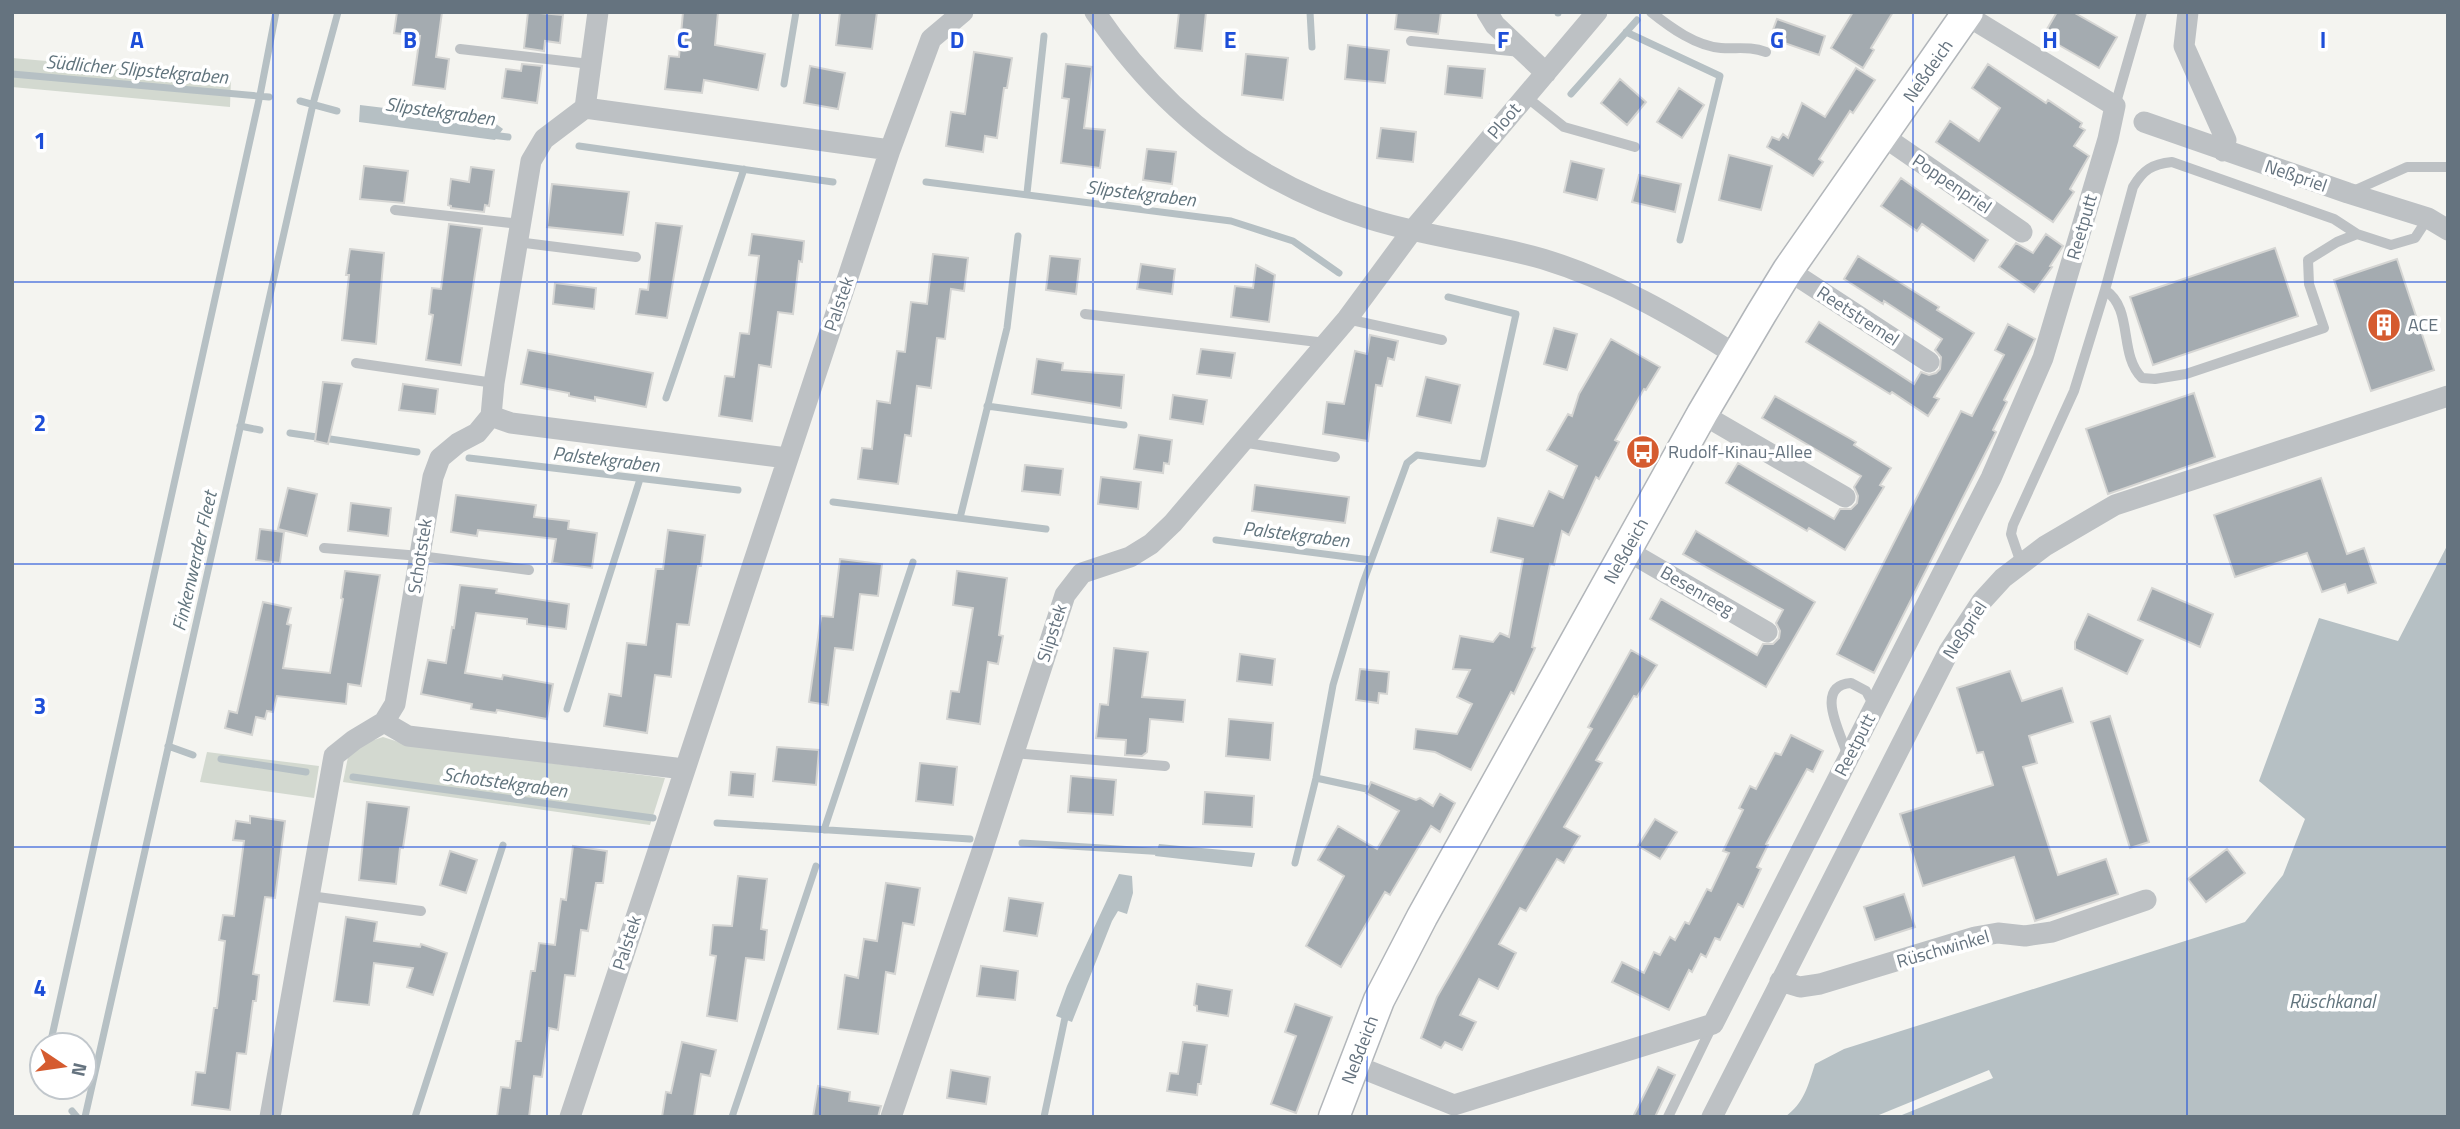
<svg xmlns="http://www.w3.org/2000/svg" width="2460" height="1129" viewBox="0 0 2460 1129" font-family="'Titillium Web',sans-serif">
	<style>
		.green { fill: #d3d9d0 }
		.water { fill: #b6c0c4 }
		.pier { fill: #f4f4f0 }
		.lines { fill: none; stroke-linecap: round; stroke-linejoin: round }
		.stream { stroke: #b6c0c4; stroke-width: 7 }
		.building { fill: #a4abb0; stroke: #d5d5d3; stroke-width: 2 }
		.secondary-casing { stroke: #b2b6ba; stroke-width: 33 }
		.lane { stroke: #bdc1c4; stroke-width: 10 }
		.street { stroke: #bdc1c4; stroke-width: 21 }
		.secondary { stroke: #fff; stroke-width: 30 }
		.grid { fill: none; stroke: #1d4ed8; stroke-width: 2; stroke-opacity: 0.55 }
		.labels { text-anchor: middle; stroke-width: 7; stroke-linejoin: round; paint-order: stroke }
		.street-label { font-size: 18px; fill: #65737f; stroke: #fff }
		.poi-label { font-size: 18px; fill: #65737f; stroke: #fff; text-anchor: start }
		.water-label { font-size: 19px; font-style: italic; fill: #61747d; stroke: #fff }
		.grid-label { font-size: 23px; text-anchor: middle; font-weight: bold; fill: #1d4ed8; stroke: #fff; stroke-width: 7; stroke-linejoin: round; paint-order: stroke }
	</style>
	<rect width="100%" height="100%" fill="#f4f4f0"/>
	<path class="green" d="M12,58L231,77L230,107L12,87Z
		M383,737L405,744L665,778L650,825L343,782L349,752L359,745Z
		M207,752L319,766L314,798L200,782Z"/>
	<path class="water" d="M360,105L492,121L503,129L495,140L359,122Z
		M2448,544V1117H1785C1804,1103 1808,1086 1815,1064L1844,1049L2245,922L2283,875L2305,819L2259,781L2319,618L2398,641Z
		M1159,844L1255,853L1252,867L1155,856Z
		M1119,874L1132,876L1133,893L1127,914L1118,911L1112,921L1072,1022L1056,1016L1067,986Z"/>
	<path class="pier" d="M1989,1070L1993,1078L1897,1117H1874Z"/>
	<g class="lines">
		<path class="stream" d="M1310,12L1312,47
			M1558,12V13
			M1626,32L1720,76L1680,240
			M12,74L269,97
			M784,84L796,12
			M1571,94L1637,20
			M300,101L337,111
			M491,135L508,137
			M579,146L833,182
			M926,182L1231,221L1293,241L1339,273
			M1027,193L1044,36
			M666,398L744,169
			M987,406L1124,425
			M240,426L260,430
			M290,433L417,452
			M469,458L738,490
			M833,502L1046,529
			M960,518L1007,328L1018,236
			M1216,540L1371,560
			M567,709L640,479
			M168,746L193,755
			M221,759L306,772
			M353,777L653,818
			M1316,778L1376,791
			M717,823L970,839
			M824,830L913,562
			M1022,843L1166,852
			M1295,863L1316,778L1333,685L1363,583L1407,463L1417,455L1483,464L1516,314L1448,297
			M50,1045L260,95L276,12
			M72,1111L77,1117
			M85,1117L313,104L338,12
			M415,1117L503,845
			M732,1117L816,866
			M1044,1117L1066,1013"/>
	</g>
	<path class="building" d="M397,12H442L436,57L449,59L445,89L413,85L420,36L394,33Z
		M528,12L563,15L560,43L545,41L544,51L524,48Z
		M683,12H718L715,45L765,54L758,90L704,80L702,93L665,89L669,56L679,57Z
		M840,12H877L872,49L836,45Z
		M1179,12H1206L1202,51L1175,48Z
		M1397,12H1441L1438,34L1395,29Z
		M1853,12H1893L1871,48L1874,50L1863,68L1831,48Z
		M2057,12H2073L2117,37L2099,68L2043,36Z
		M1777,19L1825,36L1819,55L1770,38Z
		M1348,45L1389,50L1385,83L1345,79Z
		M974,52L1012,58L1007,88H1004L997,138L985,136L983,152L946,146L951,112L965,114Z
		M1246,54L1288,58L1283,100L1242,95Z
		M522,64L542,66L537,103L502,98L506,69L521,71Z
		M1066,64L1092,67L1084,128L1105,130L1100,168L1061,163L1069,99L1062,98Z
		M1988,64L2046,103L2048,100L2082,123L2080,127L2085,130L2074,146L2089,156L2070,189L2074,192L2053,222L1936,142L1950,121L1979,141L2000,108L1972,88Z
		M810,66L845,73L838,109L804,103Z
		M1448,66L1485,69L1482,98L1445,94Z
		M1856,68L1875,80L1853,113L1850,111L1819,159L1823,162L1813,176L1767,147L1772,137L1779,140L1783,134L1788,138L1802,103L1825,117Z
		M1620,79L1646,102L1627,125L1601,103Z
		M1679,88L1704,105L1682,138L1657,122Z
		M1381,128L1416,132L1413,162L1377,158Z
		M1147,149L1176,152L1172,184L1143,180Z
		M1729,155L1772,166L1761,210L1719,200Z
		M1571,161L1604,169L1597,200L1564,192Z
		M364,166L408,171L404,203L360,199Z
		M471,167L494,170L489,206L485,205L484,212L451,208V206L448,205L451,179L469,182Z
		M1639,175L1681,184L1675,212L1632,202Z
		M1901,178L1988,240L1974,261L1922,224L1917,231L1881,206Z
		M552,184L629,192L623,235L547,227Z
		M656,223L682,226L667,318L636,314L640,289L648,290Z
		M449,224L482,228L461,365L426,360L433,315L429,314L432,288L441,289Z
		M752,234L804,241L802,262L799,261L793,314L778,312L771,367L759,365L752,421L719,416L725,376L734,377L740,333L749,334L759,256L749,255Z
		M2046,234L2063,246L2050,266L2052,267L2034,292L1999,267L2016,243L2033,253Z
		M2275,248L2298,316L2153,365L2130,297Z
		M350,249L384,253L376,344L342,340L349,275H346Z
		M933,254L968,258L964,291L951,289L945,339L937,338L931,388L917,386L911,436L905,435L898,484L858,479L862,448L872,449L877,401L890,403L897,351L905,352L911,302L927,304Z
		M1050,256L1080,259L1076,294L1046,290Z
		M1858,256L1939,307L1937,310L1974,333L1934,397L1939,399L1928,416L1892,392L1890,394L1806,342L1819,322L1914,384L1921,372L1929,375L1936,373L1940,369L1941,357L1935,350L1942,339L1884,301L1883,304L1844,279Z
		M2397,259L2434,370L2371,391L2334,280Z
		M1141,264L1175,269L1172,294L1137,289Z
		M1256,265L1275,275L1269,322L1231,317L1235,286L1253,288Z
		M555,283L596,288L594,309L553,304Z
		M2008,324L2035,339L2004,400L2007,402L1993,430L1996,432L1874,673L1837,654L1961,411L1972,416L2004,355L1995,350Z
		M1554,328L1577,334L1567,370L1544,364Z
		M1370,335L1398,341L1394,360L1388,358L1382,386L1376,385L1368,441L1323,434L1327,402L1344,404L1355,351L1367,354Z
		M1611,339L1660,367L1646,390L1644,389L1615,440L1619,442L1599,479L1596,477L1569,535L1562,531L1554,565L1550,564L1532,647L1535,648L1514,694L1511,692L1471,770L1435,752L1414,749L1416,729L1457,734L1472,704L1457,697L1470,670L1453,669L1460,636L1493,642L1500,633L1509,637L1523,559L1491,552L1498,518L1533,526L1549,491L1563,498L1577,466L1547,450L1568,414L1572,416L1579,394Z
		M1201,349L1235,353L1231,378L1197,374Z
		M528,350L653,373L646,407L595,397V401L569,396V393L521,384Z
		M1037,359L1063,363L1062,370L1124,375L1121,408L1032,394Z
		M1426,377L1460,385L1451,423L1417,416Z
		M323,382L342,384L328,444L315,441Z
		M403,384L438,389L435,414L399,410Z
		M2194,393L2215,457L2108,494L2086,429Z
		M1173,395L1207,400L1203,424L1170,419Z
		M1775,396L1856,442L1854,445L1891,468L1880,485L1884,487L1845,550L1809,528L1807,531L1726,483L1738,463L1834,519L1840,509H1851L1857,503L1858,496L1854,487L1861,476L1762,418Z
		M1139,435L1172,440L1169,464L1164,463L1163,473L1134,469Z
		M1025,465L1063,469L1060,495L1022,491Z
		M1101,477L1141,482L1138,509L1098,504Z
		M2321,478L2347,554L2364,548L2376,583L2348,593L2345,584L2322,592L2307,553L2235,577L2214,515Z
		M1255,485L1349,497L1345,523L1252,511Z
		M288,488L317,494L307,536L278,529Z
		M456,495L536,505L534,517L569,521L568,529L597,533L592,568L552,563L556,539L478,530L477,536L451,532Z
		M351,503L391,508L388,536L348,531Z
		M260,529L284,532L280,563L256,560Z
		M668,530L705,535L701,566H698L689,625L677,624L671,677L655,675L647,733L604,726L609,694L621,696L627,643L646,645L656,569H663Z
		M1696,531L1815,602L1766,687L1650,619L1661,599L1757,655L1763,644H1773L1779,638L1780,631L1776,623L1783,610L1683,554Z
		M840,559L882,564L878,596L860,594L853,650L835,648L828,705L809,702L821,616L833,617Z
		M345,571L380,575L361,686L348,684L346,704L277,696L273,712L267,711L265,719L256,717L252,735L225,728L229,711L237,713L263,602L291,608L287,624L291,625L283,668L330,673L343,599L341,598Z
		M957,571L1007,578L999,635L1003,636L998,664L988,662L980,724L947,719L951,691L959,692L973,608L953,605Z
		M460,585L497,589L496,593L569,604L566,629L527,624V619L476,613L465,673L502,679L503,675L553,684L547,719L497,710L496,713L471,709L472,704L421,694L428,660L446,663L452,627L454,628Z
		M2152,588L2213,614L2200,647L2138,620Z
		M2088,614L2143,640L2127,674L2075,649V642Z
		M1114,648L1148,652L1142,697L1185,700L1183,722L1150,719L1147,752L1142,756L1125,755L1126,740L1096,738L1100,704L1108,705Z
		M1631,650L1657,665L1637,697L1634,696L1596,760L1602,763L1564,827L1580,836L1572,849L1564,863L1557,859L1526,911L1520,908L1499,944L1516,953L1498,989L1479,979L1460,1015L1476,1022L1462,1050L1445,1042L1441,1048L1421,1038L1437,997L1592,729L1588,727Z
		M1240,654L1275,659L1272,685L1237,681Z
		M1360,669L1389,672L1387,694L1379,693L1378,703L1356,700Z
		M2010,671L2022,701L2062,688L2073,722L2029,736L2037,763L2023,767L2058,875L2106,859L2118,894L2035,921L2014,857L1923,886L1900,814L1993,785L1983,752L1977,753L1957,688Z
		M2110,716L2149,842L2130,848L2091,722Z
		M1229,719L1273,723L1270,760L1226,756Z
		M1791,735L1823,751L1813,772L1807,769L1766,844L1768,845L1757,867L1761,869L1743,907L1738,904L1720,940L1715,938L1706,957L1701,954L1692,972L1689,970L1669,1010L1612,982L1622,962L1644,973L1654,952L1660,955L1670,937L1675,940L1685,922L1689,924L1707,889L1711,891L1729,853L1723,851L1743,810L1739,808L1750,786L1756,789L1775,753L1781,755Z
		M777,747L819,750L816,785L773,781Z
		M920,763L957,767L953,805L916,801Z
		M731,772L755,774L753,797L729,795Z
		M1071,776L1116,780L1113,815L1068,812Z
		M1371,782L1416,800L1420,798L1433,806L1440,794L1455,803L1440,832L1431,826L1390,895L1385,892L1341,967L1306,946L1344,876L1318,860L1338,826L1377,849L1399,811L1366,793Z
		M1205,792L1254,796L1252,827L1203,824Z
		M367,802L409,807L403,848H400L396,884L359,880Z
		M250,816L285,821L275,898L265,897L253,974L259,975L256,1001H253L246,1054L237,1053L230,1110L192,1105L196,1072L205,1073L214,1008H217L225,941L219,940L223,915L234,916L244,841L233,840L236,821L250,823Z
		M1655,819L1677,832L1660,859L1638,846Z
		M573,846L607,851L603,883H596L588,931L581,930L575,976L565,975L558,1030L549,1028L542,1077L534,1076L529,1117H497L501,1087L510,1088L516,1041H521L531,971H535L539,943L555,945L561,899L566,900Z
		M2227,849L2245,873L2206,902L2188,879Z
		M450,851L477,860L466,893L440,885Z
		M738,876L767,879L761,929L767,930L764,960L746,958L737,1021L707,1016L716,956L710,955L713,925L732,926Z
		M886,883L920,888L914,925L903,923L895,974L886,972L878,1034L838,1029L845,975L858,978L864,939L877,941Z
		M1904,894L1915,927L1875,940L1864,907Z
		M1009,898L1043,903L1037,936L1004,931Z
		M346,917L377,922L374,941L420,947L421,944L447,953L433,995L407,987L413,968L374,963L369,1005L334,1001Z
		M981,966L1018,971L1015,1000L977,996Z
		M1197,984L1232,990L1228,1016L1197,1011V1006L1194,1005Z
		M1295,1004L1332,1017L1296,1113L1271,1104L1296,1036L1285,1032Z
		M682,1042L716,1050L710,1076L701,1074L694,1117H662L666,1092L671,1093Z
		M1183,1042L1207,1045L1201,1084H1198L1197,1095L1167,1091L1170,1073L1178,1074Z
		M1658,1067L1675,1075L1655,1117H1633Z
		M951,1070L990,1077L986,1104L947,1098Z
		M818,1086L850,1092L849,1101L881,1106L878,1117H813Z"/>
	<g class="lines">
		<g class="secondary-casing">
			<path id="secondary" d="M1334,1117L1379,1000L1422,917L1702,414L1761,314L1788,270L1968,12"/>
		</g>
		<path class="lane" d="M1651,12C1671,28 1696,46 1721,48C1738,49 1750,46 1766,52
			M1411,41L1521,52
			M460,49L590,64
			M1525,96L1564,127L1635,147
			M2115,106L2142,12
			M2351,192L2407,167H2448
			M395,210L520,224
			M517,242L636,257
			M2105,290C2134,309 2118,354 2142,378L2155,379L2186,374L2324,328L2309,284L2308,260L2337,242L2357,234L2391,245L2415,238L2428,218
			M1085,314L1326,343
			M1347,319L1442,340
			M356,363L494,383
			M1241,442L1335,457
			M324,548L420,556L529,570
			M2021,563L2011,534L2013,525L2074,391L2105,290L2133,187C2143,170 2152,164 2172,162L2334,219L2357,234
			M1014,753L1165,766
			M1848,757C1843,737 1812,686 1851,683L1866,691L1874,706
			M310,896L421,911
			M1668,1117L1713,1024"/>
		<path class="street" d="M1095,12C1163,113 1256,184 1373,220C1429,237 1487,243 1543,259C1612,280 1676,317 1736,355
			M1487,12L1495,25L1546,73
			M2188,12L2184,46L2226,140L2223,151
			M585,108L890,150
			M2144,122L2348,193L2428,218L2448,230
			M1883,136L2022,232
			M1788,270L1929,362
			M1702,414L1845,497
			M491,416L511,423L787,458
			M1626,550L1767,632
			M384,722L408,736L684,769
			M1780,981L1800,987L1820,984L1975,937L1998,933L2025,936L2052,932L2146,900
			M1354,1065L1454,1105L1713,1024L1991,478L2043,358L2108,139L2115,106L1966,15
			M270,1117L334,756L354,740L384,722L395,704L433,477L440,458L458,443L477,433L491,416L494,383L531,161L544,139L585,108L598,12
			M570,1117L890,150L931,39L963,12
			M891,1117L981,854L1065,595L1082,573L1130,557L1151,544L1173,523L1347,319L1412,231L1597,12
			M1712,1117L1949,651L1982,601L2003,578L2045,546L2115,505L2448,396"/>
		<use href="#secondary" class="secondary"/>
	</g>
	<path class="grid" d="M273,12V1117M547,12V1117M820,12V1117M1093,12V1117M1367,12V1117M1640,12V1117M1913,12V1117M2187,12V1117M12,282H2448M12,564H2448M12,847H2448"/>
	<defs>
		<g id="building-disc" transform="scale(1.75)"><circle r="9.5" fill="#d55b2f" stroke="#fff"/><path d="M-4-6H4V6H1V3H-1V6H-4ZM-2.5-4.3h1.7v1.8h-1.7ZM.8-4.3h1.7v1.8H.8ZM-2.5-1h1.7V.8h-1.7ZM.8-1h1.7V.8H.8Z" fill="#fff"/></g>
		<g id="bus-disc" transform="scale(1.75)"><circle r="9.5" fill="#d55b2f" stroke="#fff"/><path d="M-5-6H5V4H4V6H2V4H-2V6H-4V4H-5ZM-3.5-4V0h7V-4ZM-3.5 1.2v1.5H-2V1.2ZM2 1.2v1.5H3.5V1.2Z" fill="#fff"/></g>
	</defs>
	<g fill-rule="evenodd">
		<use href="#building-disc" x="2384" y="325"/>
		<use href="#bus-disc" x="1643" y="452"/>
	</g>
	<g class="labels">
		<g class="street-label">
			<text transform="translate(1928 71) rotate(-55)" y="6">Neßdeich</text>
			<text transform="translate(1504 121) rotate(-50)" y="6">Ploot</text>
			<text transform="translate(2296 176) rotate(19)" y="6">Neßpriel</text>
			<text transform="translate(1952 184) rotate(34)" y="6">Poppenpriel</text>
			<text transform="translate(2082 227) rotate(-74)" y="6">Reetputt</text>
			<text transform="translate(839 304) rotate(-71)" y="6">Palstek</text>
			<text transform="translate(1858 316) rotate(33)" y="6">Reetstremel</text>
			<text transform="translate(1626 551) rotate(-61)" y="6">Neßdeich</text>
			<text transform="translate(420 556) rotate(-81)" y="6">Schotstek</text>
			<text transform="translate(1697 591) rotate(30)" y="6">Besenreeg</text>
			<text transform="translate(1965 630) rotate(-57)" y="6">Neßpriel</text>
			<text transform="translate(1052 633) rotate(-72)" y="6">Slipstek</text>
			<text transform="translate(1855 745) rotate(-63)" y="6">Reetputt</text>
			<text transform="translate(627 943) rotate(-72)" y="6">Palstek</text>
			<text transform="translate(1943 949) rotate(-16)" y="6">Rüschwinkel</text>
			<text transform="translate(1360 1050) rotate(-69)" y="6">Neßdeich</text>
		</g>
		<g class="poi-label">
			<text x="2408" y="331">ACE</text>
			<text x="1668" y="458">Rudolf-Kinau-Allee</text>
		</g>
		<g class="water-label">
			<text transform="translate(137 69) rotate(5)" y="7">Südlicher Slipstekgraben</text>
			<text transform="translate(440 111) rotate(8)" y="7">Slipstekgraben</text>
			<text transform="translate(1141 193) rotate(7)" y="7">Slipstekgraben</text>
			<text transform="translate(606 459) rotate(7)" y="7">Palstekgraben</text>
			<text transform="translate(1296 534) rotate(7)" y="7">Palstekgraben</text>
			<text transform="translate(194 561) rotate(-77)" y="7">Finkenwerder Fleet</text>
			<text transform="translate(505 782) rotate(8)" y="7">Schotstekgraben</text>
			<text x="2332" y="1008">Rüschkanal</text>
		</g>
	</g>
	<g class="grid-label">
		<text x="137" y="48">A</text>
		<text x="410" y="48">B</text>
		<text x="683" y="48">C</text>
		<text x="957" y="48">D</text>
		<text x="1230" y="48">E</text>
		<text x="1503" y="48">F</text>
		<text x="1777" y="48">G</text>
		<text x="2050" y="48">H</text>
		<text x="2323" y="48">I</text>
		<text x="40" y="149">1</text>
		<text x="40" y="431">2</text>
		<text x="40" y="714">3</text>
		<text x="40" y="996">4</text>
	</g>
	<rect width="2460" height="1129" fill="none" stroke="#65737f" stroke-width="28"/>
	<g transform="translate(63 1066) rotate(103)"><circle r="33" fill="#ffffff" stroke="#c1c7cc" stroke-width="2"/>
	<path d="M0-5L12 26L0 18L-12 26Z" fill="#d55b2f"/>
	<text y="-10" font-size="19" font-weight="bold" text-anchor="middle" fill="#65737f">N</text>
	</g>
</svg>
